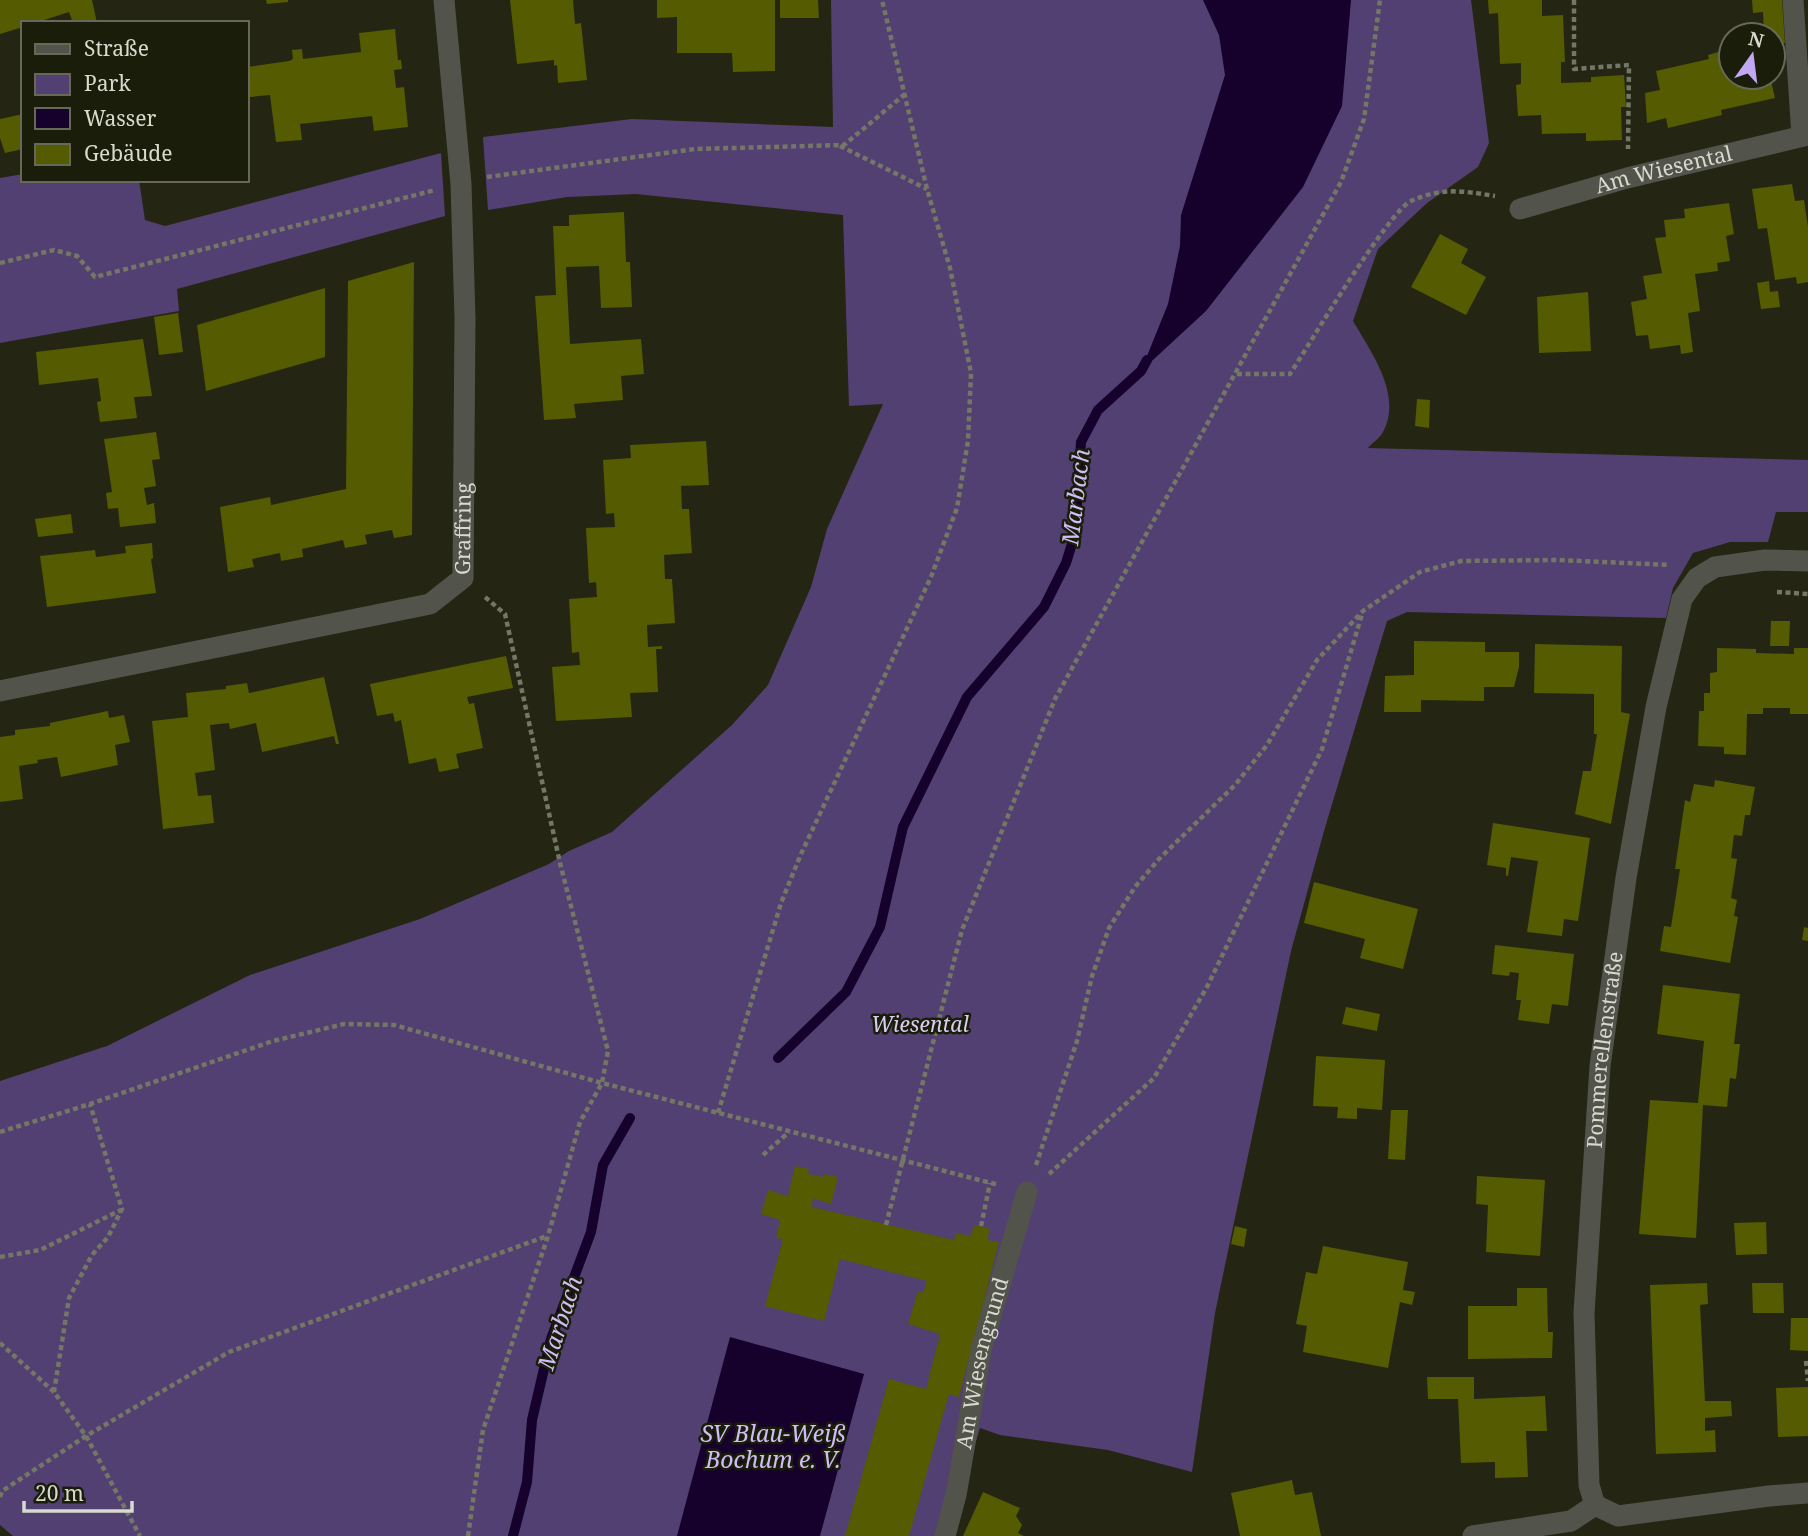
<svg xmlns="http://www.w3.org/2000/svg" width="1808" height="1536" viewBox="0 0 1808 1536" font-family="'Noto Serif',serif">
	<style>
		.green { fill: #524072 }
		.water { fill: #15012b }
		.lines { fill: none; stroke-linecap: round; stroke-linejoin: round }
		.stream { stroke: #15012b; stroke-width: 10 }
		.building { fill: #545b00 }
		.path { stroke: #747666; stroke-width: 4.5; stroke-dasharray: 5 3.5; stroke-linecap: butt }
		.minor { stroke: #52544b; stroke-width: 21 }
		.labels { text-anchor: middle; stroke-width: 5; stroke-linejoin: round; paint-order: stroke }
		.street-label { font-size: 21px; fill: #d8dace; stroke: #1a1d0a }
		.park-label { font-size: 21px; font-style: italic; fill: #d9cdf3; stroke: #1a1d0a }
		.water-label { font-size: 23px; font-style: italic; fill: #cfbdf5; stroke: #1a1d0a }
	</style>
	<rect width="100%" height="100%" fill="#242613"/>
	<path class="green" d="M831,0H1471L1489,143L1478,167L1427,203L1378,249L1353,321C1371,352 1403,395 1383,432C1380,438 1372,443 1368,448L1808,460V512H1776L1768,542H1730L1693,553L1673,588L1666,618L1407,612L1387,621L1324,831L1291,951L1215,1313L1192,1472L1108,1450L1000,1435L980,1428L947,1536H13L0,1525V1081L107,1046L250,975L420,919L549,864L569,851L612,832L732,725L768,685L811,587L827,529L883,404L849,406L843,215L636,194L567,197L488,210L483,137L632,119L833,127Z
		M441,153L445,216L177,289L179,311L0,343V178L23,174V180H139L145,220L165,226Z"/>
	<path class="water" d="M1203,0H1351L1342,106L1303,187L1206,311L1141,371L1168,304L1180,246L1181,215L1225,75L1219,35Z
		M730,1337L864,1374L820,1536H677Z"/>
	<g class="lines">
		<path class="stream" d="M778,1058L846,992L880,927L903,827L967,697L1044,607L1066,563L1075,534L1081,442L1098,410L1141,371L1147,360
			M513,1536L527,1482L532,1420L551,1339L591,1232L603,1165L630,1118"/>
	</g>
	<path class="building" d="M0,0H92L97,23H73L69,12L35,23H23V27L0,34Z
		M266,0H288V2L267,4Z
		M510,0H573L575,24L581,23L587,80L558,83L557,65L554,66V60L517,64Z
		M657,0H775V71L733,72L732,53H677V17L657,18Z
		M780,0H818L819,18H780Z
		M1488,0H1542V16L1563,15L1565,62H1561V83L1591,82V77L1624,75L1626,107H1621L1622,140L1586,141V133L1542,134L1541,115L1518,116L1516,85L1521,84V63L1500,64L1498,13L1489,14Z
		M1752,0H1782L1785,43H1773V35H1764L1763,12L1753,13Z
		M395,29L398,60H401L402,69L394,70L396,88L404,87L408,127L374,131L372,116L300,124L302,140L276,142L270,95L250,97L247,67L289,61L293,59L292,50L302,49L303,59L361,52L359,33Z
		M1731,40V77H1770L1775,98L1721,110L1722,115L1668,128L1666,118L1647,123L1645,93L1660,90L1656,71L1709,59L1708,55L1729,49L1727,41Z
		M23,114V149L5,153L0,138V119Z
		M1792,184L1795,201L1804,200L1808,227V282L1797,284L1796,277L1775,280L1767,228L1758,229L1752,189Z
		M1729,203L1734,234L1726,236L1730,261L1717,263L1718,271L1695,274L1700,311L1688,313L1693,352L1681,354L1680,345L1650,349L1648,335L1636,336L1631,302L1647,299L1643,276L1662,273L1655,238L1666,237L1664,220L1685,218L1684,209Z
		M624,212L626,262H630L632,307L601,308L599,266L566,267L570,344L641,339L644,374L621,376L623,400L574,404L576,418L544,420L535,296L556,295L553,226H569V215Z
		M1440,234L1468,249L1461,263L1486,277L1466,315L1411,287Z
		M414,262L412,535L394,538L392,530L365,535L367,544L345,548L343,540L302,549L303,557L281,561L280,553L252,559L254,567L228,572L220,507L270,497L271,505L346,489L348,281Z
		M1769,281L1770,292L1778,291L1780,307L1761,309L1757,283Z
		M325,288V357L206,391L197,325Z
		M1588,292L1591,351L1539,353L1537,297Z
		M178,313L183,352L159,355L154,317Z
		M143,339L152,396L134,397L137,418L100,422L97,402L101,401L98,378L39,385L36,352Z
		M1417,399L1430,400L1429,428L1415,426Z
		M156,432L160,459L152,460L156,486L144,488L147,505L154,503L156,523L120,527L118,508L108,509L106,493L112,492L104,439Z
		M706,441L709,485L681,486L682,509H689L692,553L664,555L665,579H672L675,623L647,625L648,647L662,646V649H656L658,692L630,693L632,717L556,721L552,667L580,665L579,652L572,653L569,599L597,597L596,582L589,583L586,528L615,527L614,513L606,514L603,460L631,458L630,445Z
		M71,514L73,533L38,537L35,519Z
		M152,543L153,558L151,559L156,593L47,607L40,556L95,550L96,557L126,553L125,546Z
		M1771,621H1790L1789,646H1770Z
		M1414,641L1485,642V652H1519V667L1514,687H1484V701L1421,700V712H1384L1385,676L1414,675Z
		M1535,644L1622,646L1621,712L1630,714L1611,824L1575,814L1583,771H1591L1597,734H1594V694L1534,693Z
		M1717,648L1756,649V653L1794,654V648H1808V714H1790V708H1763V714H1747L1746,755L1724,754V747L1698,746L1699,711H1704V693H1710V673L1717,672Z
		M506,656L513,688L467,697L469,704L474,703L483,748L456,754L459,768L439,772L436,758L409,764L401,720L395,722L393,713L377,716L370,684Z
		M324,677L339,744H336L334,736L262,752L256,723L230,729L229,723L210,725L215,770L195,773L198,796L211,795L214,823L163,829L152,721L188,717L186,693L226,689V686L247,683L249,693Z
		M108,711L109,718L124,715L130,742L115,745L118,765L61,777L57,757L37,760L38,763L19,766L23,799L0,802V737L15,735V730L50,726V723Z
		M1715,780L1755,787L1750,815H1745L1742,836L1734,835L1731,858L1737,859L1731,898L1737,900L1734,916L1738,917L1730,963L1660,951L1664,926L1671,927L1674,908L1680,869H1675L1685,800L1690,802L1694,784L1714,787Z
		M1493,823L1590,838L1578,921L1564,919L1562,936L1527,932L1538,861L1511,857L1508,876H1506V868L1487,865Z
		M1314,882L1418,909L1403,969L1360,958L1365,939L1304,923Z
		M1804,927L1808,928V941L1802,940Z
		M1495,945L1574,954L1568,1006L1552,1004L1549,1024L1518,1020L1521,1000H1516L1519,973L1510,972L1509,976L1492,974Z
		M1663,985L1740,994L1734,1044H1740L1736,1079L1730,1078L1727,1107L1703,1105L1696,1238L1639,1234L1650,1100L1698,1103L1704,1041L1657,1034Z
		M1346,1007L1380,1014L1377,1031L1342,1024Z
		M1316,1056L1385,1060L1382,1110L1357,1108V1119L1337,1118L1338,1107L1313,1106Z
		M1391,1110H1408L1405,1160L1388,1159Z
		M795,1166L809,1169L808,1174L823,1177L824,1174L838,1177L831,1204L813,1198L812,1207L954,1240L956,1233L971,1236L974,1225L981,1226L990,1229L987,1240L999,1242L959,1397L949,1394L909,1536H845L889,1379L926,1389L940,1334L908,1324L918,1291L923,1293L927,1281L840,1259L824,1321L765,1306L783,1239L776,1238L780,1220L761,1214L768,1190L788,1196Z
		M1477,1176L1545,1180L1540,1256L1486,1252L1488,1205L1476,1204Z
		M1766,1222L1767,1254L1736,1255L1734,1223Z
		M1235,1226L1247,1229L1244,1247L1231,1244Z
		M1323,1246L1408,1262L1403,1290L1415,1292L1412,1305L1400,1302L1388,1368L1303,1352L1307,1326L1296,1324L1306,1272L1317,1274Z
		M1707,1283L1708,1304L1700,1305L1705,1401H1731L1732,1416L1705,1418V1431L1715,1430L1716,1452L1656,1454L1650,1285Z
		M1752,1283H1783L1784,1313H1753Z
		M1517,1288H1547L1548,1332H1553L1552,1358L1468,1359V1306H1517Z
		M1791,1318H1808V1351L1790,1350Z
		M1427,1377H1474V1399L1545,1396L1547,1431H1526L1528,1477L1495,1478V1462L1461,1463L1458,1399H1428Z
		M1808,1387V1436L1778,1437L1776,1388Z
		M1292,1480L1295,1495L1312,1492L1321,1536H1240L1231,1493Z
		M983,1492L1020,1508L1016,1516L1022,1525L1018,1533L1024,1536H963Z"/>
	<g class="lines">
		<path class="path" d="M1574,0V69L1629,65L1628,149
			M840,146L927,189
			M487,177L695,149L844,145L905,94
			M0,263L54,250L77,256L95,277L435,190
			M1237,374H1290C1309,345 1388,212 1411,201C1442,187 1463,191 1495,196
			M1777,592L1808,594
			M718,1113L781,903L801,854L931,577L957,508L968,441L971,373L950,268L927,189L882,0
			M0,1132L90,1104L273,1041L344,1024L394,1025L602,1083L999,1185
			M763,1155L789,1132
			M1036,1165L1077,1041L1092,976L1109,928L1135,887L1159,859L1235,785L1267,745L1317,660L1363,611L1420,572L1461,561L1558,560L1670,565
			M1049,1174L1154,1078L1207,987L1322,749L1362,614
			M886,1225L962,930L1055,699L1341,182L1364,119L1380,0
			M981,1226L990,1183
			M0,1257L40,1250L121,1210
			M0,1343L54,1392L86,1436L140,1536
			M1806,1361L1808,1381
			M54,1392L69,1298L92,1255L108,1237L122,1209L90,1104
			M0,1497L2,1491L86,1436L229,1352L547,1236
			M468,1536L483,1430L548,1236L580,1122L602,1083L608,1051L560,863L505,614L485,597"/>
		<g class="minor">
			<path d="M1793,0L1802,136"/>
			<path id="s1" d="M1520,209L1627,178L1808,135"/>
			<path id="s2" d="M0,691L430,604L463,578L465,318L461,184L444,0"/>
			<path id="s3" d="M1595,1505L1589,1485L1584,1313L1600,1066L1626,878L1656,707L1682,599L1697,578L1715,567L1765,560L1808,561"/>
			<path id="s4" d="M945,1536L956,1495L981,1350L1027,1192"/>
			<path d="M1473,1536L1571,1521L1595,1505L1618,1516L1769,1496L1808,1493"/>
		</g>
	</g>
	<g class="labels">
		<g class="street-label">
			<text dy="7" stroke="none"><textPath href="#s1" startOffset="149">Am Wiesental</textPath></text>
			<text dy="7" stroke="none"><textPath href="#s2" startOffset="530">Graffring</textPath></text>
			<text dy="7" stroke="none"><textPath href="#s3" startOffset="457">Pommerellenstraße</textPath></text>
			<text dy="7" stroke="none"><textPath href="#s4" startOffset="177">Am Wiesengrund</textPath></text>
		</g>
		<g class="park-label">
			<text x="920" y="1032">Wiesental</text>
		</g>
		<g class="water-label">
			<text transform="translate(1076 497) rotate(-83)" y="8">Marbach</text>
			<text transform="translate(560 1323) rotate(-72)" y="8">Marbach</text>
			<text x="773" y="1442">SV Blau-Weiß<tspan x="773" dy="26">Bochum e. V.</tspan></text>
		</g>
	</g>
	<rect x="21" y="21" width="228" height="161" fill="#1a1d0a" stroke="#666958" stroke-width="2"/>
	<rect x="35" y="44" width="35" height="10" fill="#52544b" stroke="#666958" stroke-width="2"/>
	<text x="84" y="56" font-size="21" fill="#d8dace">Straße</text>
	<rect x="35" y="74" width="35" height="21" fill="#524072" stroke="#666958" stroke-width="2"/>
	<text x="84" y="91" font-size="21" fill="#d8dace">Park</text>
	<rect x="35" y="108" width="35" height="21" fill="#15012b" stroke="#666958" stroke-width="2"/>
	<text x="84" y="126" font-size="21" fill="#d8dace">Wasser</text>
	<rect x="35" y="144" width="35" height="21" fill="#545b00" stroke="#666958" stroke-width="2"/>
	<text x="84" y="161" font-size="21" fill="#d8dace">Gebäude</text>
	<g transform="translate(1752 56) rotate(14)"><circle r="33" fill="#1a1d0a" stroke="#666958" stroke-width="2"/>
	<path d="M0-5L12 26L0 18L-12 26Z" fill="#c2a8f3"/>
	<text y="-10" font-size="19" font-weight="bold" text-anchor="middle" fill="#d8dace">N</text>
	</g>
	<path d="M24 1501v10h108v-10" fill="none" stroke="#d8dace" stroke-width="3.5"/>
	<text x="35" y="1501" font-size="21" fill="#d8dace" stroke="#1a1d0a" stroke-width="5" paint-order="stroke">20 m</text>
</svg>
